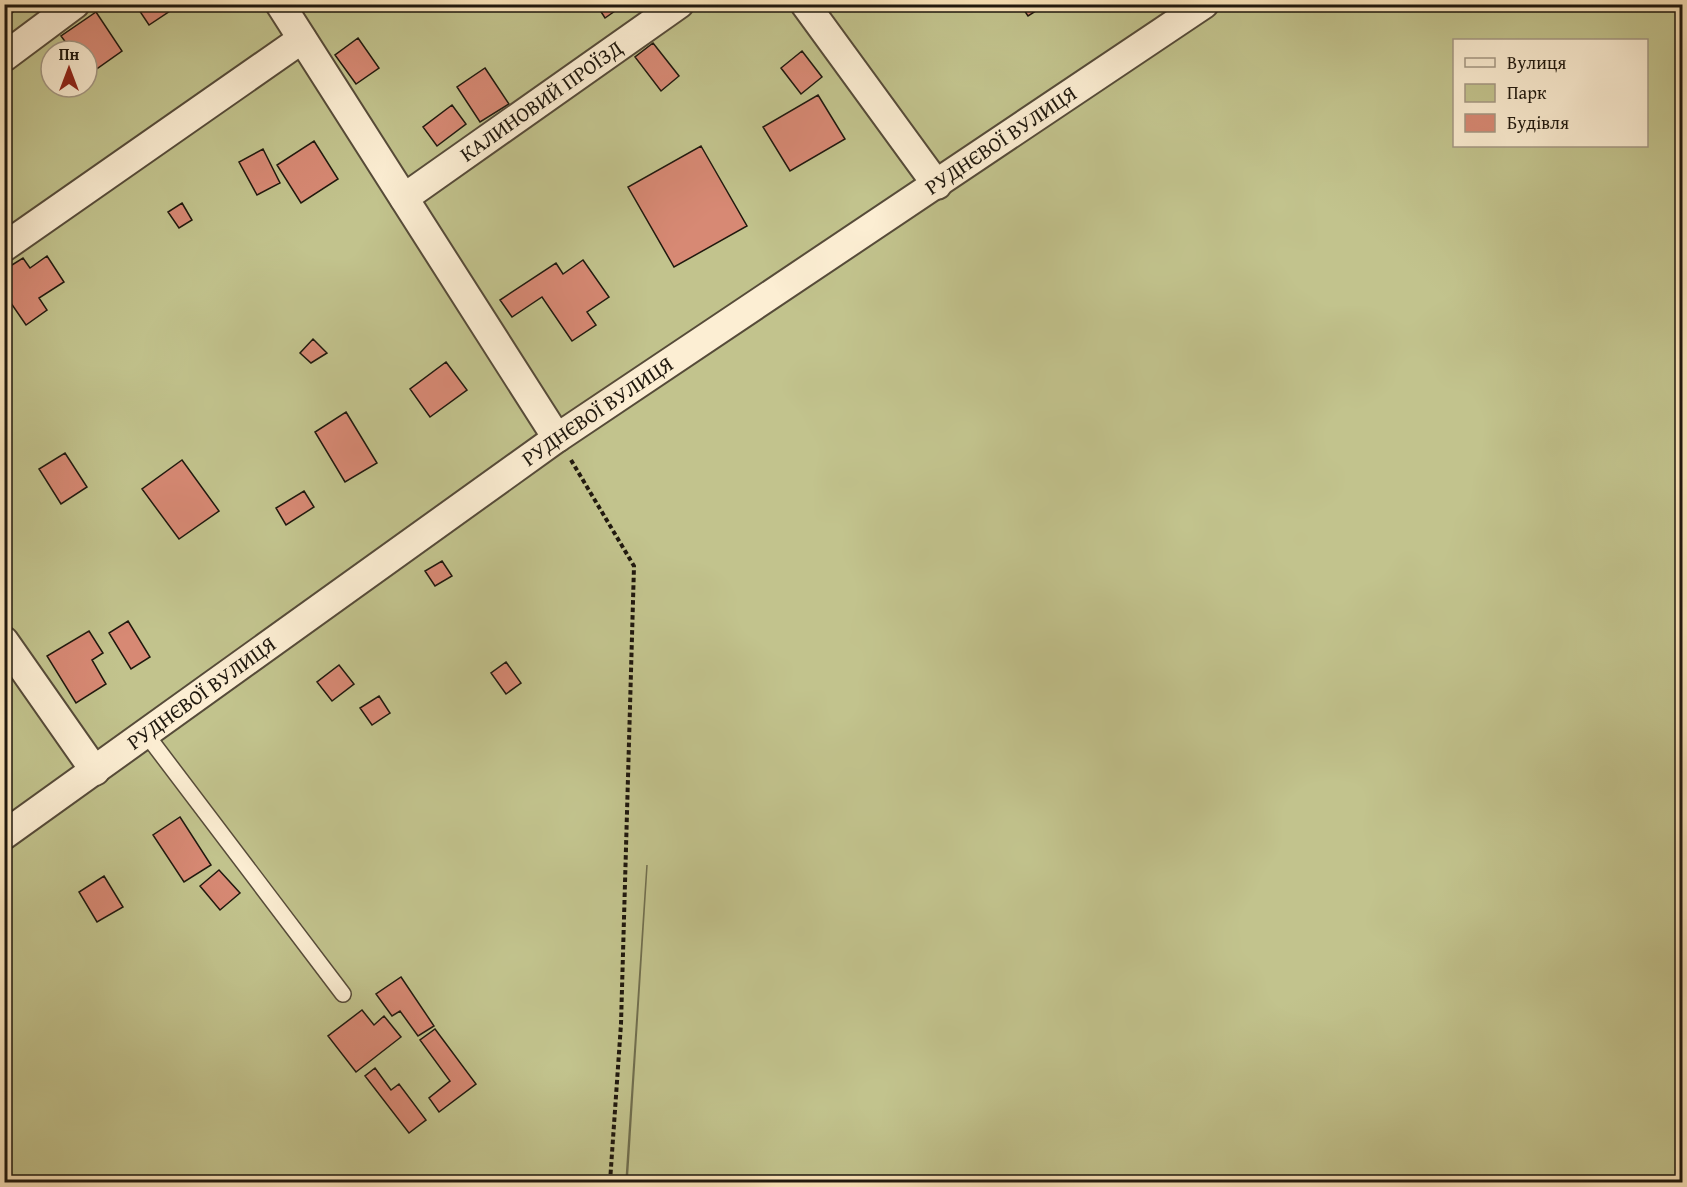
<svg xmlns="http://www.w3.org/2000/svg" width="1687" height="1187" viewBox="0 0 1687 1187" font-family="'Gentium Book Plus',serif">
	<style>
		.green { fill: #c2c38d; stroke: #706e4e; stroke-width: 1.5; fill-rule: evenodd }
		.building { fill: #d78974; stroke: #1f180e; stroke-width: 1.5 }
		.lines { fill: none; stroke-linecap: round; stroke-linejoin: round }
		.lane-casing { stroke: #564b39; stroke-width: 18 }
		.street-casing { stroke: #564b39; stroke-width: 32 }
		.path { stroke: #1f180e; stroke-width: 4; stroke-dasharray: 4.5 3; stroke-linecap: butt }
		.lane { stroke: #fceed3; stroke-width: 15 }
		.street { stroke: #fceed3; stroke-width: 28 }
		.labels { text-anchor: middle; stroke-width: 6; stroke-linejoin: round; paint-order: stroke }
		.street-label { font-size: 21px; fill: #1f180e; stroke: #fceed3 }
	</style>
	<rect width="100%" height="100%" fill="#fbe5bb"/>
	<filter id="stains"><feTurbulence type="fractalNoise" baseFrequency=".00333" numOctaves="4"/><feColorMatrix values="0 0 0 0 .2 0 0 0 0 .09 0 0 0 0 .02 0 0 0 .5 -.17"/></filter>
	<radialGradient id="worn" r=".72"><stop offset=".6" stop-color="#630" stop-opacity="0"/><stop offset="1" stop-color="#630" stop-opacity=".3"/></radialGradient>
	<path class="green" d="M5,5H1682V1182H627L647,865L626,1182H5ZM1454,40H1646V146H1454ZM51,51H87V87H51Z"/>
	<path class="building" d="M4,4H23V5L4,18Z
		M135,4H179V5L149,25Z
		M596,4H625L605,18Z
		M1020,4H1047L1028,16Z
		M96,12L122,51L88,75L87,51H72L61,36Z
		M358,38L379,68L356,84L335,55Z
		M653,43L679,76L661,91L635,57Z
		M802,51L822,77L801,94L781,68Z
		M485,68L509,104L480,122L457,87Z
		M818,95L845,139L790,171L763,127Z
		M452,105L466,124L437,146L423,127Z
		M314,141L338,179L301,203L277,165Z
		M701,146L747,226L674,267L628,187Z
		M263,149L280,183L257,195L239,162Z
		M182,203L192,220L179,228L168,212Z
		M47,256L64,282L39,298L47,310L26,325L4,293V270L23,258L30,268Z
		M583,260L609,297L587,312L596,325L572,341L542,297L512,317L500,300L556,263L563,274Z
		M313,339L327,353L311,363L300,353Z
		M446,362L467,390L430,417L410,389Z
		M346,412L377,463L345,482L315,432Z
		M65,453L87,487L61,504L39,469Z
		M182,460L219,511L179,539L142,489Z
		M304,491L314,507L286,525L276,508Z
		M442,561L452,576L435,586L425,571Z
		M128,621L150,657L131,669L109,633Z
		M89,631L103,653L92,660L106,684L76,703L47,656Z
		M506,662L521,683L506,694L491,673Z
		M339,665L354,684L332,701L317,682Z
		M379,696L390,713L372,725L360,708Z
		M180,817L211,865L184,882L153,835Z
		M219,870L240,893L220,910L200,886Z
		M104,876L123,907L97,922L79,892Z
		M401,977L434,1026L418,1036L400,1011L392,1016L376,994Z
		M362,1010L374,1025L384,1016L401,1037L356,1072L328,1036Z
		M435,1029L476,1084L439,1112L429,1098L450,1081L420,1040Z
		M375,1068L391,1090L399,1084L426,1120L409,1133L365,1076Z"/>
	<g class="lines">
		<g class="lane-casing">
			<path id="lane" d="M146,734L343,994"/>
		</g>
		<g class="street-casing">
			<g id="street">
				<path d="M280,4L557,438"/>
				<path d="M805,4L937,185"/>
				<path d="M4,57L75,4"/>
				<path id="s1" d="M404,198L679,4"/>
				<path d="M4,247L302,39"/>
				<path d="M4,641L95,771"/>
				<path id="s2" d="M4,835L557,438L1204,4"/>
			</g>
		</g>
		<path class="path" d="M571,460L634,566L621,1024L610,1182"/>
		<use href="#lane" class="lane"/>
		<use href="#street" class="street"/>
	</g>
	<g class="labels">
		<g class="street-label">
			<text dy="7" stroke="none"><textPath href="#s1" startOffset="168">КАЛИНОВИЙ ПРОЇЗД</textPath></text>
			<text dy="7" stroke="none"><textPath href="#s2" startOffset="1215">РУДНЄВОЇ ВУЛИЦЯ</textPath></text>
			<text dy="7" stroke="none"><textPath href="#s2" startOffset="729">РУДНЄВОЇ ВУЛИЦЯ</textPath></text>
			<text dy="7" stroke="none"><textPath href="#s2" startOffset="243">РУДНЄВОЇ ВУЛИЦЯ</textPath></text>
		</g>
	</g>
	<rect width="1687" height="1187" fill="none" stroke="#fbe5bb" stroke-width="24"/>
	<rect x="6" y="6" width="1675" height="1175" fill="none" stroke="#1f180e" stroke-width="3"/>
	<rect x="12" y="12" width="1663" height="1163" fill="none" stroke="#1f180e" stroke-width="1.5"/>
	<rect x="1453" y="39" width="195" height="108" fill="#fceed3" stroke="#a49884" stroke-width="1.5"/>
	<rect x="1465" y="58" width="30" height="9" fill="#fceed3" stroke="#a49884" stroke-width="1.5"/>
	<text x="1507" y="69" font-size="18" fill="#1f180e">Вулиця</text>
	<rect x="1465" y="84" width="30" height="18" fill="#c2c38d" stroke="#a49884" stroke-width="1.5"/>
	<text x="1507" y="99" font-size="18" fill="#1f180e">Парк</text>
	<rect x="1465" y="114" width="30" height="18" fill="#d78974" stroke="#a49884" stroke-width="1.5"/>
	<text x="1507" y="129" font-size="18" fill="#1f180e">Будівля</text>
	<g transform="translate(69 69)"><circle r="28" fill="#fceed3" stroke="#a49884" stroke-width="1.5"/>
	<path d="M0-4.5L10 22L0 15L-10 22Z" fill="#8f2418"/>
	<text y="-9" font-size="16" font-weight="bold" text-anchor="middle" fill="#1f180e">Пн</text>
	</g>
	<rect width="100%" height="100%" filter="url(#stains)"/>
	<rect width="100%" height="100%" fill="url(#worn)"/>
</svg>
